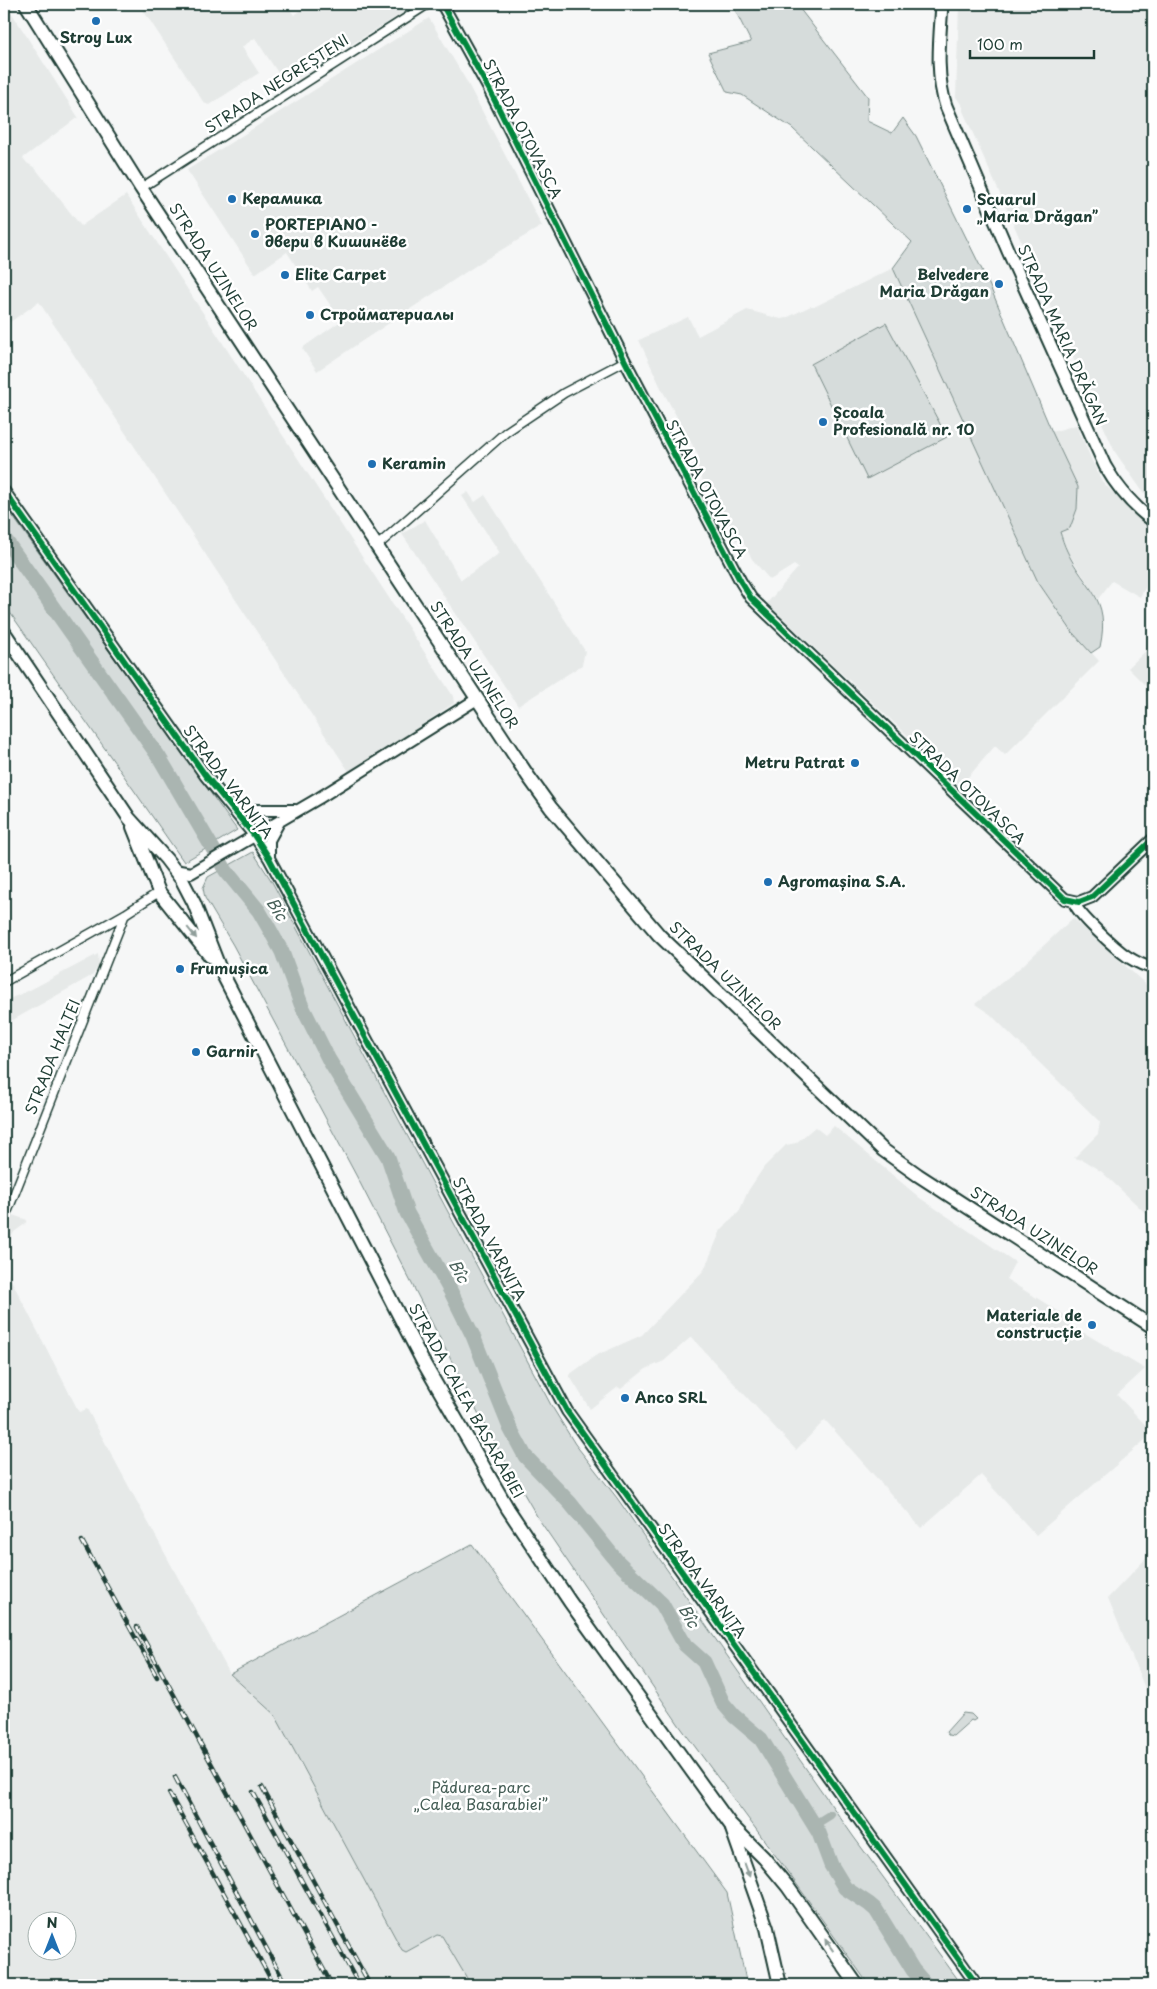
<svg xmlns="http://www.w3.org/2000/svg" width="1157" height="1989" viewBox="0 0 1157 1989" font-family="'Playpen Sans',sans-serif">
	<style>
		.built { fill: #e6e9e8; fill-rule: evenodd }
		.green { fill: #d6dcdb; stroke: #7a8c88 }
		.lines { fill: none; stroke-linecap: round; stroke-linejoin: round }
		.canal { stroke: #aab5b1; stroke-width: 9 }
		.river { stroke: #aab5b1; stroke-width: 15 }
		.minor-casing { stroke: #1f3d34; stroke-width: 11 }
		.tertiary-casing { stroke: #1f3d34; stroke-width: 14 }
		.secondary-casing { stroke: #1f3d34; stroke-width: 15 }
		.primary-casing { stroke: #1f3d34; stroke-width: 16 }
		.minor { stroke: #fff; stroke-width: 8 }
		.tertiary { stroke: #fff; stroke-width: 10 }
		.secondary { stroke: #fff; stroke-width: 11 }
		.primary { stroke: #fff; stroke-width: 12 }
		.rail-casing { stroke: #1f3d34; stroke-width: 4.5 }
		.rail { stroke: #fff; stroke-width: 2.5; stroke-dasharray: 8; stroke-linecap: butt }
		.cycleway-casing { stroke: #fff; stroke-width: 9 }
		.cycleway { stroke: #00873e; stroke-width: 6 }
		.oneway { fill: #8f9e9a }
		.poi-dot { fill: #1f6fb2; stroke: #fff; stroke-width: 2 }
		.labels { text-anchor: middle; stroke-width: 5; stroke-linejoin: round; paint-order: stroke }
		.poi-label { font-size: 15px; font-weight: bold; fill: #1f3d34; stroke: #fff; text-anchor: start }
		.street-label { font-size: 15px; fill: #1f3d34; stroke: #fff }
		.park-label { font-size: 15px; fill: #445d55; stroke: #fff }
		.water-label { font-size: 16px; font-style: italic; fill: #49615a; stroke: #fff }
	</style>
	<rect width="100%" height="100%" fill="#f6f7f7"/>
	<filter id="ink" filterUnits="userSpaceOnUse"><feTurbulence type="fractalNoise" baseFrequency=".02" numOctaves="2"/><feDisplacementMap in="SourceGraphic" scale="10" xChannelSelector="R" yChannelSelector="G"/><feConvolveMatrix kernelMatrix="1 2 1 2 8 2 1 2 1" color-interpolation-filters="sRGB"/></filter>
	<g filter="url(#ink)">
		<path class="built" d="M4,4H6L78,117L23,158L27,163L35,168L81,226L126,195L453,696L454,703L350,773L39,302L4,326Z
			M152,4H286L294,15L306,7L305,4H414L412,7L286,85L255,38L242,47L259,73L209,105L204,103L143,10Z
			M959,4H1153V500L1143,492L1115,452L963,111V107L956,97Z
			M429,18L467,82L542,226L481,262L317,371L302,348L341,321L318,287L312,291L287,252L255,274L187,170Z
			M893,268L1038,582L1073,632L1099,661L1005,755L995,746L963,783L959,784L767,603L798,568L794,565L770,580L752,559L744,544H742L739,539L736,541L692,461L699,457L661,388L639,340L688,317L698,336L747,310L781,319L786,318L811,306H816Z
			M1076,425L1101,480L1134,515L1153,529V574L1140,597L1112,581L1098,599L1067,551L1060,532L1070,528L1077,509L1078,487L1052,432Z
			M468,492L475,502L485,495L585,651L582,665L518,706L402,534L425,520L461,580L500,553L462,496Z
			M1151,646L1153,648V693L1128,668Z
			M1073,918L1153,991V1220L1102,1172L1083,1160L1074,1158L1098,1134L1100,1122L990,1014L975,1004L1022,966Z
			M98,954L99,964L93,975L4,1025V1001L28,991Z
			M834,1126L920,1198L1015,1262L1006,1279L1066,1316L1064,1321L1145,1369L1117,1395L1153,1433L1036,1535L981,1475L921,1528L825,1420L796,1450L691,1337L664,1361L646,1369L621,1389L618,1387L590,1409L569,1375L595,1356L642,1335L704,1270L721,1230L739,1212L748,1191L764,1167L786,1145L796,1143L815,1127L825,1135Z
			M4,1212L27,1220L25,1224L14,1232L4,1252Z
			M4,1266L79,1412L87,1409L230,1674L275,1715L406,1952L437,1935L442,1936L471,1985H4ZM38,1922H68V1952H38Z
			M1153,1551V1708L1108,1598Z"/>
		<path class="green" d="M732,4H796L868,97L867,121L892,133L903,118L916,136L988,282L1052,432L1078,487L1077,509L1070,528L1060,532C1062,538 1064,545 1067,551C1085,590 1111,596 1100,647L1091,653L1073,633L1038,582L893,268L912,242L792,128L742,95L727,92L708,53L751,42Z
			M886,323L947,437L867,479L811,364Z
			M4,504L237,830L184,862L4,604Z
			M253,852L271,880L551,1405L575,1444L617,1498L853,1836L962,1985H869L798,1886L679,1725L538,1518L486,1428L357,1177L233,945L205,898L203,888L208,877Z
			M472,1544L727,1893L747,1985H471L442,1936L437,1935L406,1952L402,1950L275,1715L230,1674Z
			M963,1713L971,1714L976,1719L973,1721L971,1720L953,1736L948,1735L946,1732Z"/>
		<g class="lines">
			<path class="canal" d="M814,1825L830,1815"/>
			<path class="river" d="M4,538L159,757L226,871L259,911L270,930L282,952L301,1004L329,1060L388,1157L407,1213L450,1290L473,1336L510,1428L525,1456L570,1503L617,1561L662,1604L685,1645L704,1662L723,1703L734,1716L761,1739L819,1833L831,1865L845,1888L869,1904L876,1910L913,1970L926,1985"/>
			<g class="minor-casing">
				<path id="minor" d="M141,188L428,4
					M377,546L506,432L564,393L625,361
					M4,982L125,914L159,892
					M8,1210L125,914"/>
			</g>
			<g class="tertiary-casing">
				<path id="tertiary" d="M442,4L489,89L625,361L741,582L751,598L1065,899L1079,902L1092,897L1153,839
					M4,491L205,775L254,835L269,858L567,1411L977,1985
					M230,805L252,810H295
					M269,857V840L279,822
					M174,870L191,873L319,798L477,699
					M1074,902C1077,914 1116,949 1128,957C1136,962 1144,966 1153,968"/>
			</g>
			<g class="secondary-casing">
				<path id="secondary" d="M942,4C940,38 935,73 946,106L1008,251L1105,466C1117,487 1133,506 1153,521"/>
			</g>
			<g class="primary-casing">
				<path id="primary" d="M26,4L141,188L528,776L551,808L659,935L883,1150L918,1175L1153,1327
					M4,632L129,818L166,859L182,880L194,903L219,967L375,1269L422,1360L508,1509L570,1602L730,1824L764,1858L788,1887L857,1985
					M133,827L159,892L210,956
					M732,1829L767,1928L780,1985"/>
			</g>
			<use href="#minor" class="minor"/>
			<use href="#tertiary" class="tertiary"/>
			<use href="#secondary" class="secondary"/>
			<use href="#primary" class="primary"/>
			<g class="rail-casing">
				<path id="rail" d="M82,1541L157,1677
					M137,1627L332,1985
					M175,1777L286,1985
					M262,1787L370,1985
					M253,1792L359,1985
					M169,1793L274,1985"/>
			</g>
			<use href="#rail" class="rail"/>
			<g class="cycleway-casing">
				<path id="cycleway" d="M442,4L489,89L625,361L741,582L751,598L1065,899L1079,902L1092,897L1153,839
					M4,491L205,775L254,835L269,858L567,1411L977,1985"/>
			</g>
			<use href="#cycleway" class="cycleway"/>
		</g>
		<defs><path id="oneway-solid" d="M-6-.8H1V-3.2L6.5 0L1 3.2V.8H-6Z" transform="scale(1.25)"/></defs>
		<g class="oneway">
			<use href="#oneway-solid" transform="translate(192 933) rotate(51)"/>
			<use href="#oneway-solid" transform="translate(747 1870) rotate(70)"/>
			<use href="#oneway-solid" transform="translate(829 1945) rotate(-125)"/>
		</g>
	</g>
	<g class="poi-dot">
		<circle cx="96" cy="21" r="5"/>
		<circle cx="232" cy="199" r="5"/>
		<circle cx="967" cy="209" r="5"/>
		<circle cx="255" cy="234" r="5"/>
		<circle cx="285" cy="275" r="5"/>
		<circle cx="999" cy="284" r="5"/>
		<circle cx="310" cy="315" r="5"/>
		<circle cx="823" cy="422" r="5"/>
		<circle cx="372" cy="464" r="5"/>
		<circle cx="855" cy="763" r="5"/>
		<circle cx="768" cy="882" r="5"/>
		<circle cx="180" cy="969" r="5"/>
		<circle cx="196" cy="1052" r="5"/>
		<circle cx="1092" cy="1325" r="5"/>
		<circle cx="625" cy="1398" r="5"/>
	</g>
	<g class="labels">
		<g class="poi-label">
			<text x="96" y="43" text-anchor="middle">Stroy Lux</text>
			<text x="242" y="204">Керамика</text>
			<text x="977" y="205">Scuarul<tspan x="977" dy="17">„Maria Drăgan”</tspan></text>
			<text x="265" y="230">PORTEPIANO -<tspan x="265" dy="17">двери в Кишинёве</tspan></text>
			<text x="295" y="280">Elite Carpet</text>
			<text x="989" y="280" text-anchor="end">Belvedere<tspan x="989" dy="17">Maria Drăgan</tspan></text>
			<text x="320" y="320">Стройматериалы</text>
			<text x="833" y="418">Școala<tspan x="833" dy="17">Profesională nr. 10</tspan></text>
			<text x="382" y="469">Keramin</text>
			<text x="845" y="768" text-anchor="end">Metru Patrat</text>
			<text x="778" y="887">Agromașina S.A.</text>
			<text x="190" y="974">Frumușica</text>
			<text x="206" y="1057">Garnir</text>
			<text x="1082" y="1321" text-anchor="end">Materiale de<tspan x="1082" dy="17">construcție</tspan></text>
			<text x="635" y="1403">Anco SRL</text>
		</g>
		<g class="street-label">
			<text transform="translate(277 84) rotate(-33)" y="5">STRADA NEGREȘTENI</text>
			<text transform="translate(522 129) rotate(63)" y="5">STRADA OTOVASCA</text>
			<text transform="translate(213 267) rotate(57)" y="5">STRADA UZINELOR</text>
			<text transform="translate(1062 335) rotate(66)" y="5">STRADA MARIA DRĂGAN</text>
			<text transform="translate(706 489) rotate(62)" y="5">STRADA OTOVASCA</text>
			<text transform="translate(474 665) rotate(57)" y="5">STRADA UZINELOR</text>
			<text transform="translate(228 782) rotate(53)" y="5">STRADA VARNIȚA</text>
			<text transform="translate(967 788) rotate(44)" y="5">STRADA OTOVASCA</text>
			<text transform="translate(725 976) rotate(44)" y="5">STRADA UZINELOR</text>
			<text transform="translate(53 1057) rotate(-68)" y="5">STRADA HALTEI</text>
			<text transform="translate(1034 1231) rotate(33)" y="5">STRADA UZINELOR</text>
			<text transform="translate(489 1239) rotate(62)" y="5">STRADA VARNIȚA</text>
			<text transform="translate(466 1401) rotate(61)" y="5">STRADA CALEA BASARABIEI</text>
			<text transform="translate(702 1581) rotate(54)" y="5">STRADA VARNIȚA</text>
		</g>
		<g class="park-label">
			<text x="481" y="1793">Pădurea-parc<tspan x="481" dy="17">„Calea Basarabiei”</tspan></text>
		</g>
		<g class="water-label">
			<text transform="translate(277 909) rotate(58)" y="6">Bîc</text>
			<text transform="translate(459 1271) rotate(62)" y="6">Bîc</text>
			<text transform="translate(689 1616) rotate(60)" y="6">Bîc</text>
		</g>
	</g>
	<rect width="1157" height="1989" fill="none" stroke="#fff" stroke-width="20"/>
	<rect x="10" y="10" width="1137" height="1969" fill="none" stroke="#1f3d34" stroke-width="2" filter="url(#ink)"/>
	<g transform="translate(52 1936)"><circle r="24" fill="#ffffff" stroke="#a5b1ae"/>
	<path d="M0-4L9 19L0 12L-9 19Z" fill="#1f6fb2"/>
	<text y="-8" font-size="14" font-weight="bold" text-anchor="middle" fill="#1f3d34">N</text>
	</g>
	<path d="M970 50v8h124v-8" fill="none" stroke="#1f3d34" stroke-width="2.5"/>
	<text x="977" y="50" font-size="15" fill="#1f3d34" stroke="#ffffff" stroke-width="4" paint-order="stroke">100 m</text>
</svg>
